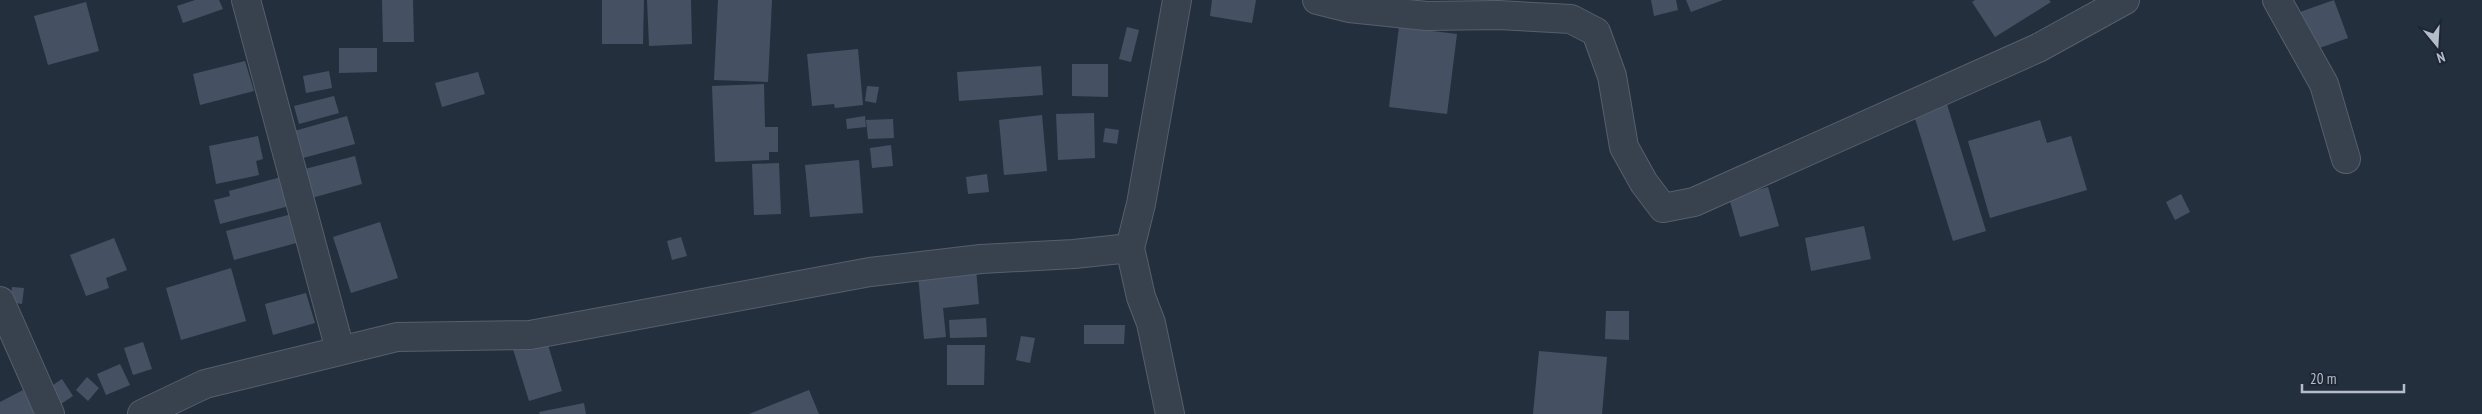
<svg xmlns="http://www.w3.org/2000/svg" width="2482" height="414" viewBox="0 0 2482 414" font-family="'PT Sans Narrow',sans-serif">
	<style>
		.building { fill: #455162 }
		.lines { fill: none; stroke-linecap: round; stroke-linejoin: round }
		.street-casing { stroke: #565f6c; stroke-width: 30 }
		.street { stroke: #38414e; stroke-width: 28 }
	</style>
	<rect width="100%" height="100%" fill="#242f3e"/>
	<path class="building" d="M195,0H219L223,9L183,23L177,6Z
		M382,0H413L414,42H383Z
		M602,0H644L643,44H602Z
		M647,0H691L692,44L649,46Z
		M718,0H772L768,82L714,80Z
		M1212,0H1256L1252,23L1210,16Z
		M1651,0H1676L1678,10L1654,16Z
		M1686,0H1723L1691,12Z
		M1975,0H2049L2051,2L1995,37L1972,2Z
		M2334,0L2348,38L2311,51L2297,13Z
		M86,2L99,51L48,65L34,16Z
		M1127,27L1139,30L1131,62L1119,59Z
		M1399,27L1457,34L1447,114L1389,107Z
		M339,48H377V72L339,73Z
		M858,49L863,105L835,108L834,104L812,106L807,54Z
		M245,61L254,91L200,105L193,74Z
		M1072,64H1108V97L1072,96Z
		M1041,66L1043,95L959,101L957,72Z
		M329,71L332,88L306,93L303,76Z
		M478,72L485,94L442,107L435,83Z
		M764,84L765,127H778V152H769V160L715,162L712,86Z
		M867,86L879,87L876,103L865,101Z
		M334,96L339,113L299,124L294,106Z
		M1946,101L1986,231L1953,241L1913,112Z
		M1094,113L1095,158L1058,160L1056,114Z
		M1042,115L1047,171L1004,175L999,120Z
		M347,116L355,144L292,161L284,134Z
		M865,116L866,127L847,129L846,119Z
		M893,119L894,138L868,139L866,120Z
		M2040,120L2047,143L2071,136L2087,190L1990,218L1968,141Z
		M1105,128L1119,130L1117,144L1103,142Z
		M258,136L263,159L256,161L259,175L216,184L209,146Z
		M891,145L893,166L872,168L870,148Z
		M355,156L362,184L308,199L301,170Z
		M859,160L863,213L810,217L805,165Z
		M779,163L781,214L754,215L752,164Z
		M987,174L989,192L968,194L966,177Z
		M281,177L289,206L220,224L214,200L230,196L229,191Z
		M1768,187L1779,226L1740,237L1729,198Z
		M2181,194L2190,212L2175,220L2166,202Z
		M292,214L300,242L234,260L226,231Z
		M380,222L398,278L351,293L333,237Z
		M1864,226L1871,259L1811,271L1805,238Z
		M681,237L687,256L672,260L667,241Z
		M114,238L127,270L106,278L109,288L86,296L70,255Z
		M231,268L246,321L181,340L166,288Z
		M976,269L979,304L943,308L946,337L924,339L918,275Z
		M12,287L24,288L22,304L10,302Z
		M306,293L315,323L273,335L265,304Z
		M1606,311H1629V340L1605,339Z
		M986,318L987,337L950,338L949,320Z
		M1084,325H1125L1124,344H1084Z
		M545,335L562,391L529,401L512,346Z
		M1021,336L1035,338L1030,363L1016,360Z
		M143,342L152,369L133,375L124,348Z
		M947,345H985L984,385H947Z
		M1539,351L1607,357L1602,414H1533Z
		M120,364L130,385L106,395L97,374Z
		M87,377L99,388L88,401L76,390Z
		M62,379L73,396L61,404L50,387Z
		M23,390L35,414H0V402Z
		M809,390L819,414H749Z
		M584,403L586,414H540L539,412Z"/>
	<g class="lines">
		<g class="street-casing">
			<path id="street" d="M246,0L340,350
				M1317,0L1349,8L1427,16L1498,15L1571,19L1596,32L1612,76L1624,147L1644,183L1663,208L1694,202L2038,48L2125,0
				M2277,0L2324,84L2346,159
				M0,301L50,414
				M142,414L205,384L397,337L530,335L870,272L981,259L1074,254L1130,248
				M1170,414L1151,323L1141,297L1130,248L1141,204L1177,0"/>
		</g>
		<use href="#street" class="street"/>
	</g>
	<g transform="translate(2437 45) rotate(162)" stroke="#1d2633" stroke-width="4" paint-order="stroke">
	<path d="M0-4L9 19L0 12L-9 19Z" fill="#b4bcc9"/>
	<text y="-8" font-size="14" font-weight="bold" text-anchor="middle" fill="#b4bcc9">N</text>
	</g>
	<path d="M2302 384v8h102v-8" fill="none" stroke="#b4bcc9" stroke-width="2.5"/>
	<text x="2310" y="384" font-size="15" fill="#b4bcc9" stroke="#1d2633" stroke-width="4" paint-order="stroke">20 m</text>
</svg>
